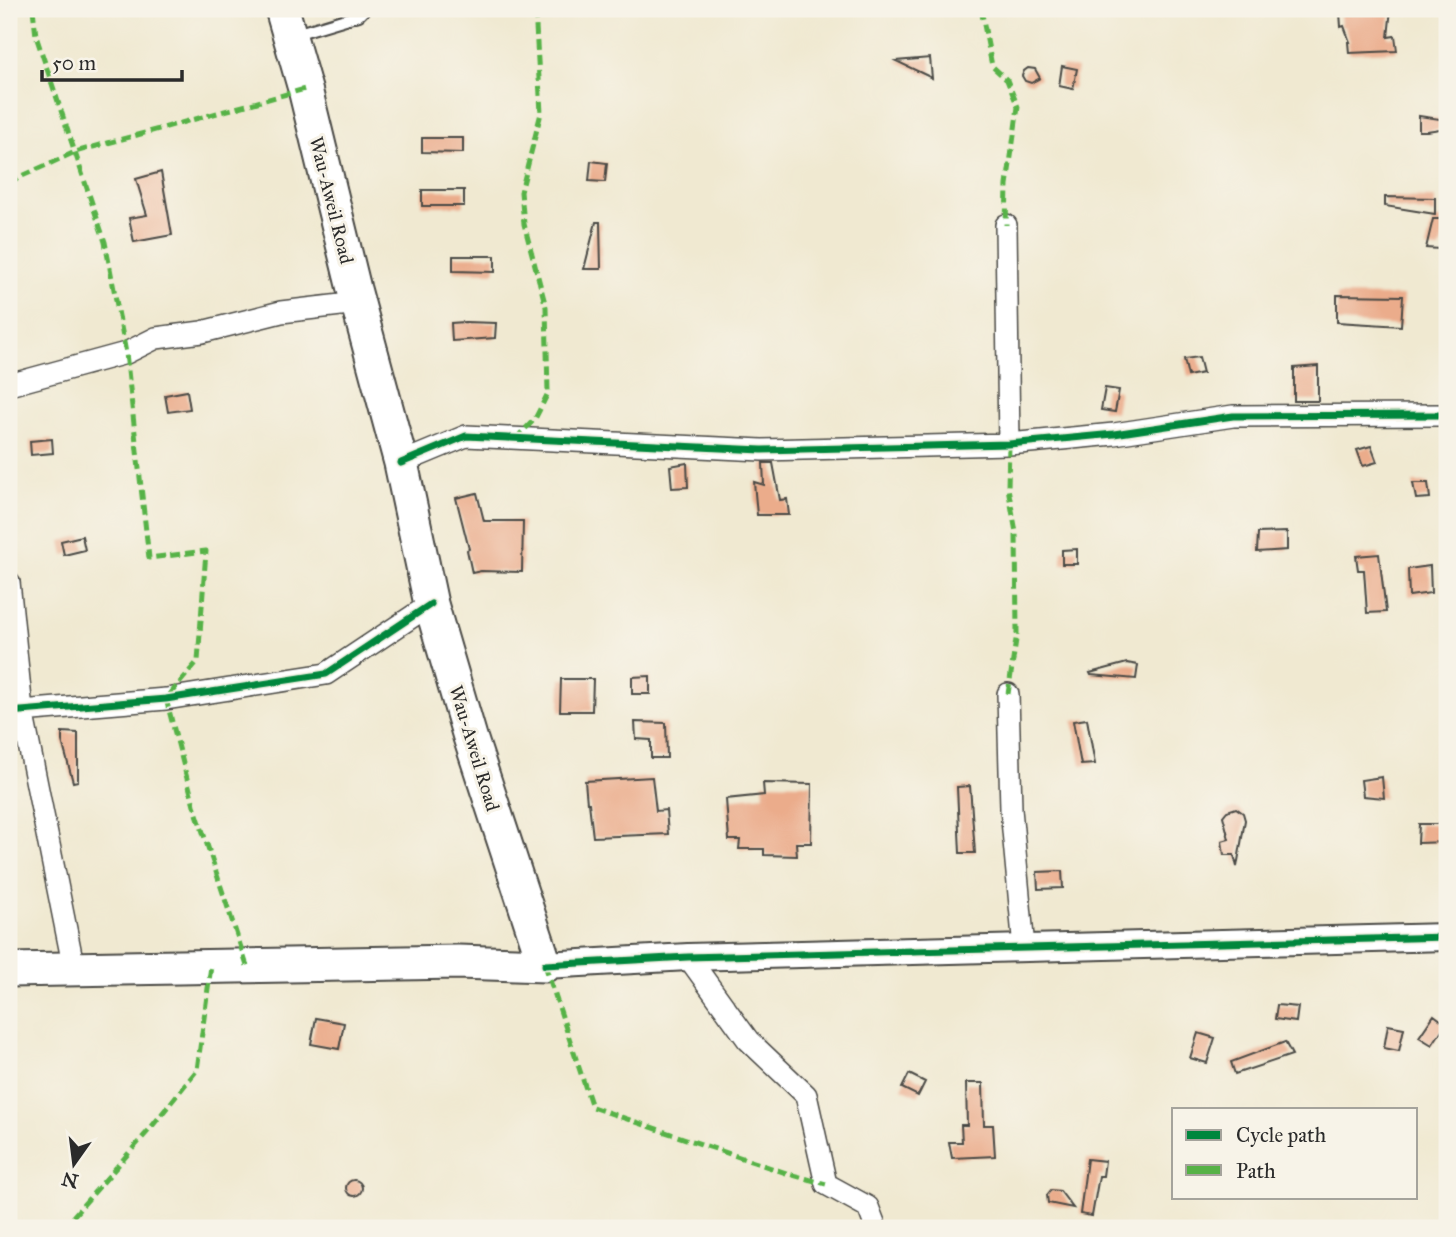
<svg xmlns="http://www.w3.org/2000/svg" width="1456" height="1237" viewBox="0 0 1456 1237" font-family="'IM FELL Great Primer',serif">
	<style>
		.building { fill: #ebac8b }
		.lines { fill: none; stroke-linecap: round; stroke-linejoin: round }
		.service-casing { stroke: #494844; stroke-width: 14 }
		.minor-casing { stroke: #494844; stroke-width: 24 }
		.tertiary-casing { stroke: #494844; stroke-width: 30 }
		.primary-casing { stroke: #494844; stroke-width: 37 }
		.service { stroke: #fff; stroke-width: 10 }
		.minor { stroke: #fff; stroke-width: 21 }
		.tertiary { stroke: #fff; stroke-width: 26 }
		.primary { stroke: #fff; stroke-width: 33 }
		.quiet { stroke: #56b246; stroke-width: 5; stroke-dasharray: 10 5; stroke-linecap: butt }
		.cycleway-casing { stroke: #f7f3e8; stroke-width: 11 }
		.cycleway { stroke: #00873e; stroke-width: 7 }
		.labels { text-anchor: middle; stroke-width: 6; stroke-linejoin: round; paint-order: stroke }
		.street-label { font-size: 19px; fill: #2b2b2b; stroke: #f7f3e8 }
	</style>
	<rect width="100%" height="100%" fill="#f7f3e8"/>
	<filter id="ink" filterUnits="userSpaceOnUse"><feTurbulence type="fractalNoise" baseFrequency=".0143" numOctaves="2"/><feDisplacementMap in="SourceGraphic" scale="14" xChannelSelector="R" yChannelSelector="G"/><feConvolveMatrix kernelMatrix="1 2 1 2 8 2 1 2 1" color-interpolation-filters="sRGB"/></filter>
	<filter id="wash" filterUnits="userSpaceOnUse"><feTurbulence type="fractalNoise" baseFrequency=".00686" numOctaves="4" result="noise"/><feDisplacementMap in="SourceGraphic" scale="28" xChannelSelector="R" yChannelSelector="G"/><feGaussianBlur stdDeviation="1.57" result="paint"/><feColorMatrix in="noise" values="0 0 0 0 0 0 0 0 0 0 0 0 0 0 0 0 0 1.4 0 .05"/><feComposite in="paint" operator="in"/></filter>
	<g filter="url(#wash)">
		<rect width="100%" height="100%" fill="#f0e9d1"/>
		<g id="blocks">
			<path class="building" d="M1391,9L1388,37L1395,36L1397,51L1349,53L1348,42H1350L1344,26L1341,27L1340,12Z
				M930,58L932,78L896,61Z
				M1062,66L1077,69L1073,89L1059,86Z
				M1028,68L1035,69L1040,78L1031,83L1025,81L1022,76L1024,71Z
				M1419,116L1447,120V128L1427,131H1419Z
				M422,138H463V153L422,152Z
				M591,161L607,163L605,182L589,181Z
				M161,172L172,235L134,242L129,218L147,215L136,179Z
				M422,190H464V206H422Z
				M1385,197L1435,198V214L1385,206Z
				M1433,219H1447V232L1444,233L1440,249L1426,248Z
				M596,222H600L601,269H584Z
				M453,256H495V272L453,271Z
				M1337,295L1403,296L1401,326L1337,322Z
				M465,322L496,323L495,338L452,341L451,323Z
				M1199,357L1203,373L1188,376L1184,359Z
				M1318,366V401H1294V368Z
				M1105,388L1119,390L1115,412L1101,410Z
				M187,391L190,409L168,412L165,395Z
				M52,439L53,453L31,455L30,441Z
				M1371,446L1377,462L1363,466L1357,450Z
				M687,463L688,487L672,488L670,466Z
				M763,463H773L780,500L787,499L789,515H757L754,482L764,485Z
				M1413,483H1428L1430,498L1416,499Z
				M477,493L484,521H523L522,572L481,571L472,573L467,550L469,549L456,498Z
				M1287,532V550L1257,552L1258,533Z
				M82,536L85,550L64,555L61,541Z
				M1077,549V564H1062V550Z
				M1379,554L1386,612L1367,613L1364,570H1358L1356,556Z
				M1430,566L1431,593L1409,596L1408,569Z
				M1127,663L1138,665L1136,679L1091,675L1090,673Z
				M650,676V694H632V677Z
				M561,679H593L592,711H560Z
				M1087,719L1095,764L1081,765L1073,721Z
				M635,722L666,723L667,758H651V740L636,739Z
				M62,732L78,733V781L73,782L62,741Z
				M652,777L656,811L666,810L668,834L593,837L589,803H587L585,781Z
				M1382,777L1384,798L1363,796L1361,780Z
				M763,783L812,784L811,843H796L797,856L764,855V849H739L740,840H729L726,799L764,795Z
				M970,786L975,853H960L957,787Z
				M1236,808L1243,813L1245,820L1237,867L1234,855H1224L1222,841L1229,839L1223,816L1227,811Z
				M1419,824H1447V842L1418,843Z
				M1062,871L1063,888L1038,889L1037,872Z
				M1277,1005L1298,1007L1296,1022L1275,1019Z
				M1434,1015L1446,1024L1432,1045L1419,1037Z
				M316,1018L344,1023L339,1049L311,1044Z
				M1388,1025L1404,1028L1399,1051L1384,1048Z
				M1198,1033L1215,1038L1207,1063L1190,1058Z
				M1285,1042L1292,1055L1235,1074L1231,1062Z
				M909,1074L925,1082L918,1096L902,1088Z
				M966,1083H983L984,1125H993L995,1156L952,1158L949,1142H962L961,1125H967Z
				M1087,1159L1105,1161L1103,1176H1099L1092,1216L1080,1214Z
				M346 1188a8 8 0 1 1 16 0a8 8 0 1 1-16 0Z
				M1051,1190L1060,1191L1073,1208L1048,1203L1047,1195Z"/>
		</g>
	</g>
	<g filter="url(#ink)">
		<use href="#blocks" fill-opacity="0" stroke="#494844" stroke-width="2"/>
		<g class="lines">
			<g class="service-casing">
				<path id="service" d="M292,35L359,15L365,9"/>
			</g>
			<g class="minor-casing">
				<path id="minor" d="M1006,225L1009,444
					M9,385L126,353L156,338L202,332L281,312L358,303
					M401,463L466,436L762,450L1009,444L1114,434L1233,416L1447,415
					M9,582L22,710L74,969
					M1008,694L1011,809L1024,948
					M9,712L166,699L326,674L431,604
					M688,957L748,1040L806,1095L826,1184L868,1207L876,1228"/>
			</g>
			<g class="tertiary-casing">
				<path id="tertiary" d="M545,965L688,957L1447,937"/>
			</g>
			<g class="primary-casing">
				<path id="primary" d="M9,970L458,962L545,965L470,737L431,604L401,463L354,289L305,89L282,9"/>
			</g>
			<use href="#service" class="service"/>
			<use href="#minor" class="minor"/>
			<use href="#tertiary" class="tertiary"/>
			<use href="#primary" class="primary"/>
			<path class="quiet" d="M33,9L36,36L105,242L126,353L149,558L206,551L198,661L166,699L194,805L247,966
				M981,9L992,66L1007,80L1018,107L1007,185L1006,225
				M9,182L75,152L305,89
				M515,439L535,419L548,393L546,307L524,224L521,192L541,113L535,9
				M1008,694L1017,633L1016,532L1008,488L1009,444
				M545,965L592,1107L789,1174L826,1184
				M63,1228L149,1130L197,1070L211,966"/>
			<g class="cycleway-casing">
				<path id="cycleway" d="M401,463L466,436L762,450L1009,444L1114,434L1233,416L1447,415
					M9,712L166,699L326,674L431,604
					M545,965L688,957L1447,937"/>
			</g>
			<use href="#cycleway" class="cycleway"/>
		</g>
	</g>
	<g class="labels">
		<g class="street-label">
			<text transform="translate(332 200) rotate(76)" y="7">Wau-Aweil Road</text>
			<text transform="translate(475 748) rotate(73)" y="7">Wau-Aweil Road</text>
		</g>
	</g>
	<rect width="1456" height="1237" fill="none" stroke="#f7f3e8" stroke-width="35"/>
	<rect x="1172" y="1108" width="245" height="91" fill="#f7f3e8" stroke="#a5a39c" stroke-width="2"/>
	<rect x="1186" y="1130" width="35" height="10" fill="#00873e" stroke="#a5a39c" stroke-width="2"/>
	<text x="1236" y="1142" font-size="21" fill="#2b2b2b">Cycle path</text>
	<rect x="1186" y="1165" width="35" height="10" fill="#56b246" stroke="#a5a39c" stroke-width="2"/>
	<text x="1236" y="1178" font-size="21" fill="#2b2b2b">Path</text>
	<g transform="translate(74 1164) rotate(194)" stroke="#f7f3e8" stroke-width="5" paint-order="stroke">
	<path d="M0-5L12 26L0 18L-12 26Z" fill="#2b2b2b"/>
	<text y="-10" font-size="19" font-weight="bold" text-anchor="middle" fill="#2b2b2b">N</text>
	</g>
	<path d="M42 70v10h140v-10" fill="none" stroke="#2b2b2b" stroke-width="3.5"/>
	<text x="52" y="70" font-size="21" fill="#2b2b2b" stroke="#f7f3e8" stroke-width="5" paint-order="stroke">50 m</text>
</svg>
